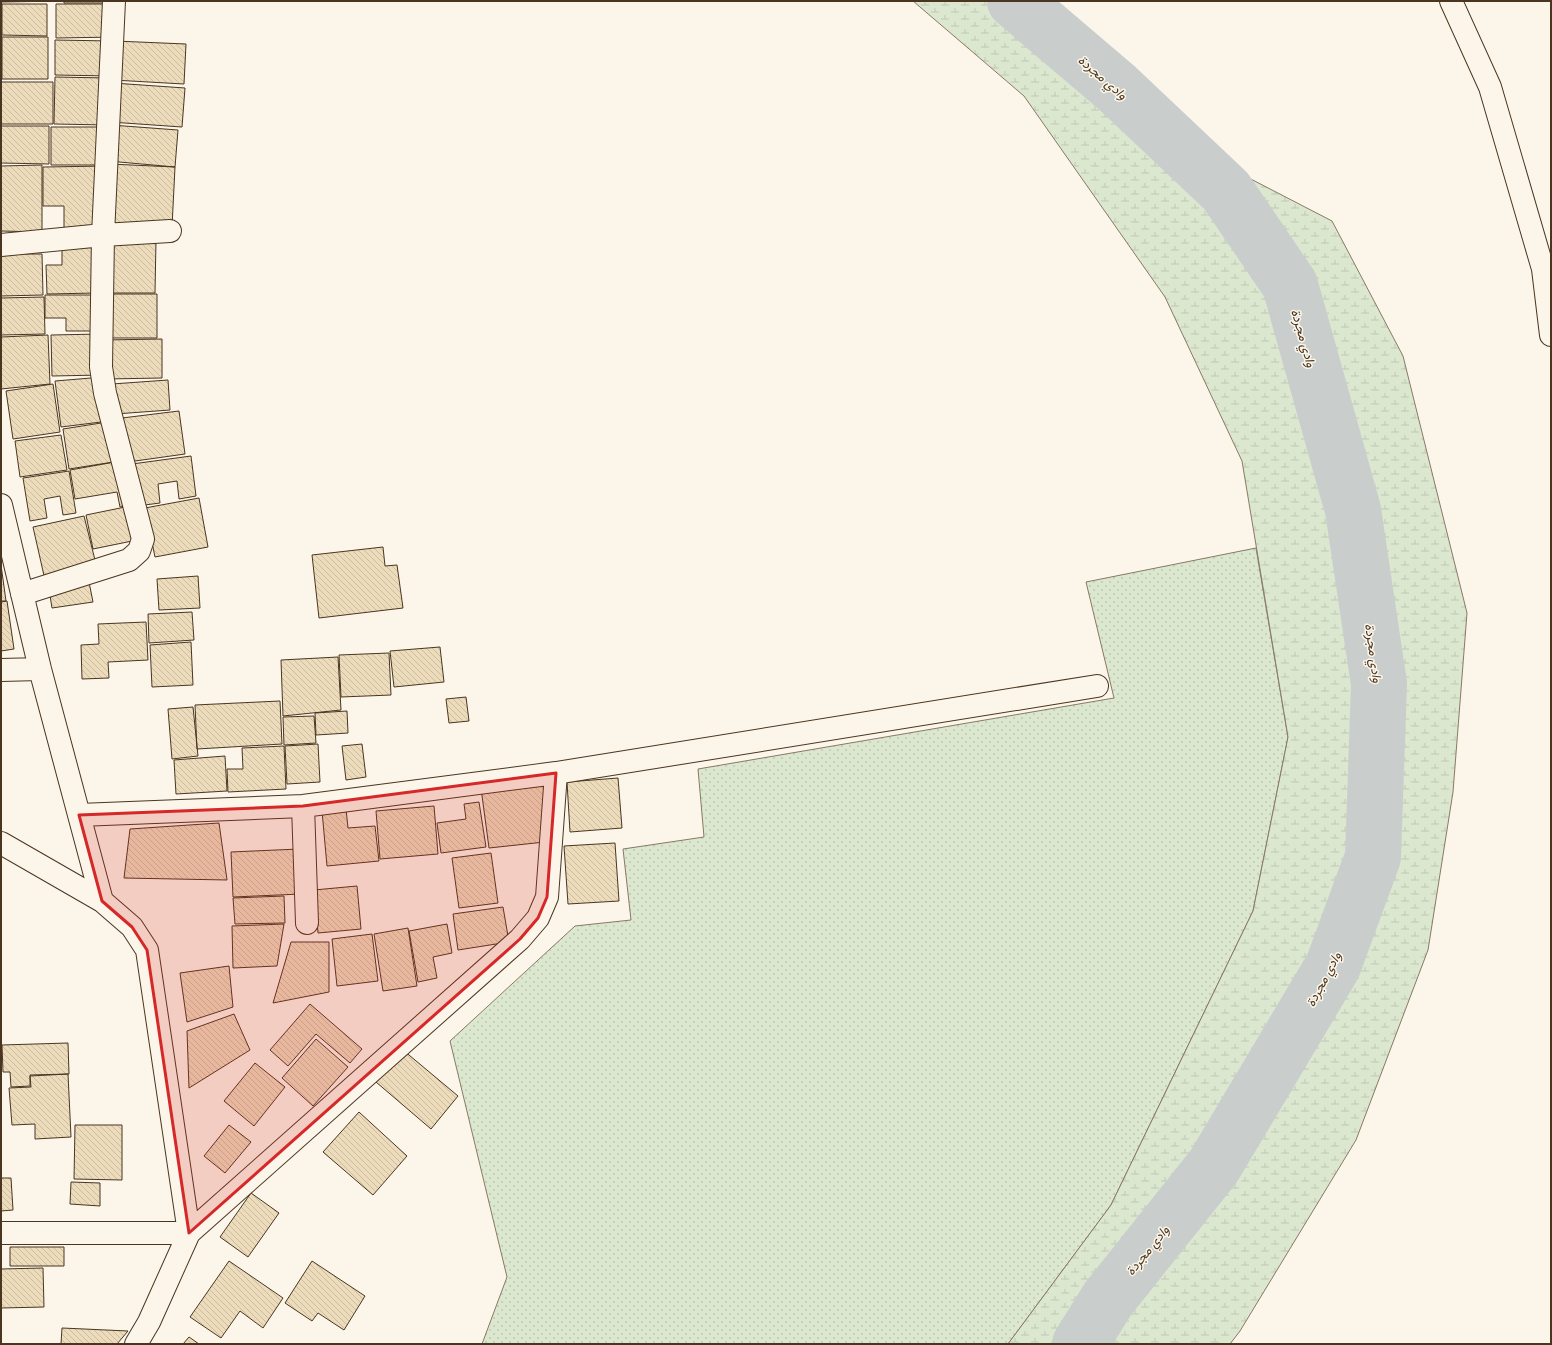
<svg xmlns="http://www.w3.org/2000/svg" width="1552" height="1345" viewBox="0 0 1552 1345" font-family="Montserrat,Vazirmatn,sans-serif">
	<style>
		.grass { fill: url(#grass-dots); stroke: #887966 }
		.wetland { fill: url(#wetland-marsh); stroke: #887966 }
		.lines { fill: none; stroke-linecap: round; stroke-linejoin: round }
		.river { stroke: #c9cecd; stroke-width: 56 }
		.building { fill: url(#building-back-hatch); stroke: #4a3520 }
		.street-casing { stroke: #4a3520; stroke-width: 24 }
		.street { stroke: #fbf6e9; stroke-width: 22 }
		.marked { fill: #d62828; fill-opacity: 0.2; stroke: #d62828; stroke-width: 3; stroke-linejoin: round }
		.labels { text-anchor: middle; stroke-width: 3; stroke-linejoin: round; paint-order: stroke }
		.water-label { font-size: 13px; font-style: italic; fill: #4a3520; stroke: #fbf6e9 }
	</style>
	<defs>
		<pattern id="grass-dots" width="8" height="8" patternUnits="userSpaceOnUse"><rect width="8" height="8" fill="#dce7d0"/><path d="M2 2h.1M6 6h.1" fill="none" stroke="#bec7b2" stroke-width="1.8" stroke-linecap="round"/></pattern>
		<pattern id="wetland-marsh" width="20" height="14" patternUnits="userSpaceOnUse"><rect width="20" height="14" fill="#dce7d0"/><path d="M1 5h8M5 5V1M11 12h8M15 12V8" fill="none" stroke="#bec7b2"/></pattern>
		<pattern id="building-back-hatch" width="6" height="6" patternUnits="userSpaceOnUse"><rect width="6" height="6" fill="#ecdcbc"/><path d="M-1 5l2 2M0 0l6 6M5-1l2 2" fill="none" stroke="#ccbda1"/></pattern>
	</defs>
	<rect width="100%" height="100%" fill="#fbf6e9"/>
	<path class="grass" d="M1256,548L1288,737L1253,911L1111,1205L1008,1344H482L507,1277L450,1041L575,926L631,920L623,849L704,837L698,769L1114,698L1086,582Z"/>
	<path class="wetland" d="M913,1H1052L1132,72L1243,175L1332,221L1403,356L1467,613L1453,792L1428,950L1356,1140L1240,1331L1230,1344H1008L1111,1205L1253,911L1288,737L1242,461L1165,297L1024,96Z"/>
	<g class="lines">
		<path class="river" d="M1015,1L1117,88L1226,191L1290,285L1353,510L1379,684L1373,857L1333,966L1214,1166L1108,1299L1080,1344"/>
	</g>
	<path class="building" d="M1,1H62L1,2Z
		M64,1H116V3H64Z
		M2,4H47V36L2,35Z
		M56,4H116L117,37L56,38Z
		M2,37H48V79H2Z
		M55,40L111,41V76L55,75Z
		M115,41L186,44L184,84L113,80Z
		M55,77L107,78V125L54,124Z
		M1,82H53V124H1Z
		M113,83L185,88L182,127L110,122Z
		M111,125L178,130L175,167L108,161Z
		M1,126H49V164L1,163Z
		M51,127H106V165H51Z
		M109,164L175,167L172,227L108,225Z
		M42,165V232L1,231V166Z
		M107,166V229L64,230V206H43V167Z
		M108,240H156L155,293H108Z
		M97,244V293L47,294L46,265H62V245Z
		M1,254H42L43,295L1,296Z
		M105,294H157V338H106Z
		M45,295H99L100,331H66V318H45Z
		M44,297L45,334L1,335V298Z
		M101,334L102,375L52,376L51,335Z
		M48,335L50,384L1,389V337Z
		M162,339V378L105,379L104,340Z
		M103,377L109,421L61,427L55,381Z
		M168,380L170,410L115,414L112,384Z
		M53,384L60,432L13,439L6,391Z
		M179,411L185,454L128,462L122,418Z
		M120,420L126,460L69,469L63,429Z
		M61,435L67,470L20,477L15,441Z
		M191,456L196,496L179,499L177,481L158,484L160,503L137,506L132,464Z
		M126,460L134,504L120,507L117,492L75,499L70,470Z
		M69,471L76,513L63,515L60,496L44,499L47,518L30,521L23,478Z
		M199,498L208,547L155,557L145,508Z
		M135,505L142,539L93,549L86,515Z
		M84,516L97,568L45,580L33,527Z
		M383,547L385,566L397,565L403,608L319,618L312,555Z
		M1,565L6,601H1Z
		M198,576L200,608L159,610L157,579Z
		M89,582L93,602L52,608L49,589Z
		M7,601L14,649L1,651V602Z
		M192,612L194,640L149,643L148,614Z
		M146,622L148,660L108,662L109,678L82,679L81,645L99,644L98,624Z
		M191,642L193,685L152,687L150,645Z
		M440,647L444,682L394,687L390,651Z
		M389,653L391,695L341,697L339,655Z
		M338,657L341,710L283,716L281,660Z
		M466,697L469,721L449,723L446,699Z
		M280,701L282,744L197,749L195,705Z
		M193,707L198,756L172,759L168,709Z
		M347,711L348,733L316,735L315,713Z
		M314,716L316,743L284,745L283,717Z
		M318,744L320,782L287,784L285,746Z
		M362,744L366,777L346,780L342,746Z
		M284,746L286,789L228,792L227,769H243L242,748Z
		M225,756L227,791L176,794L174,760Z
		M618,778L622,828L570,832L567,782Z
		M547,781L554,841L489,848L481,788Z
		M479,802L486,847L441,853L437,823L466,819L464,804Z
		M434,806L438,854L380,859L376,811Z
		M346,809L348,828L375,826L379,861L327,866L322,811Z
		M219,823L227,880L124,878L130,829Z
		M615,843L619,901L568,904L564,846Z
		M299,849L301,894L233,897L231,852Z
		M491,853L498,903L459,908L452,858Z
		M357,886L361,929L318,933L314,890Z
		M284,896L285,923L235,924L233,898Z
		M503,907L509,942L458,950L453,914Z
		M284,924L277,966L233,968L232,926Z
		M447,924L452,953L433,957L437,978L418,982L409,931Z
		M408,928L417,986L383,991L374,934Z
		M372,934L378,981L337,986L332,939Z
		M291,942H329V992L273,1003Z
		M229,966L233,1007L187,1022L180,973Z
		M310,1004L362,1049L350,1063L316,1034L288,1066L270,1050Z
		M234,1014L250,1050L189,1088L187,1031Z
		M316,1039L348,1067L313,1106L282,1078Z
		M68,1043L69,1074L30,1075V1086L11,1087L10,1072H3L2,1045Z
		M403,1050L458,1096L431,1129L376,1082Z
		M255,1063L285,1087L254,1126L224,1101Z
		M68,1074L71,1137L35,1139V1124L12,1125L9,1088L31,1087L30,1076Z
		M359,1112L407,1156L373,1195L323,1152Z
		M75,1125H122V1180L74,1179Z
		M229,1125L251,1142L225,1173L204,1156Z
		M1,1178H11L13,1210L1,1211Z
		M71,1182L100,1183V1206L70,1204Z
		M251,1193L279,1213L248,1257L220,1237Z
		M10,1247H64V1266H10Z
		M229,1261L283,1298L263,1328L240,1311L221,1338L190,1317Z
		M312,1261L365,1296L344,1330L318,1313L312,1321L285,1303Z
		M43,1268L44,1307L1,1308V1269Z
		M62,1328L128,1331L117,1344H61Z
		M189,1337L199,1344H183Z"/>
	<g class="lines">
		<g class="street-casing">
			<path id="street" d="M1451,1L1490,87L1543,269L1551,335
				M1,245L103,235L170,231
				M1,505L40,669L102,901L132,927L147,950L189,1233H1
				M22,594L129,560L139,551L143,539L105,393L101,367L103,235L114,1
				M1,670L40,669
				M303,806L307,923
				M79,815L303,806L556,773L1097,686
				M1,843L102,901
				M136,1344L149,1322L189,1233L520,939L538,918L547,897L556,773"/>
		</g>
		<use href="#street" class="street"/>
	</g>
	<path class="marked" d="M556,773L547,897L538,918L520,939L189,1233L147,950L132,927L102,901L79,815L303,806Z"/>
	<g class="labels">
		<g class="water-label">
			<text transform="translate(1103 77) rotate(41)" y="5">وادي مجردة</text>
			<text transform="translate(1304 338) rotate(74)" y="5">وادي مجردة</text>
			<text transform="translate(1374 653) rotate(82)" y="5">وادي مجردة</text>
			<text transform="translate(1323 979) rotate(-62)" y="5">وادي مجردة</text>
			<text transform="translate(1147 1250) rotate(-51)" y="5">وادي مجردة</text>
		</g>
	</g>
	<rect width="1552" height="1345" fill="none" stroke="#4a3520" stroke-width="4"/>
</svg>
